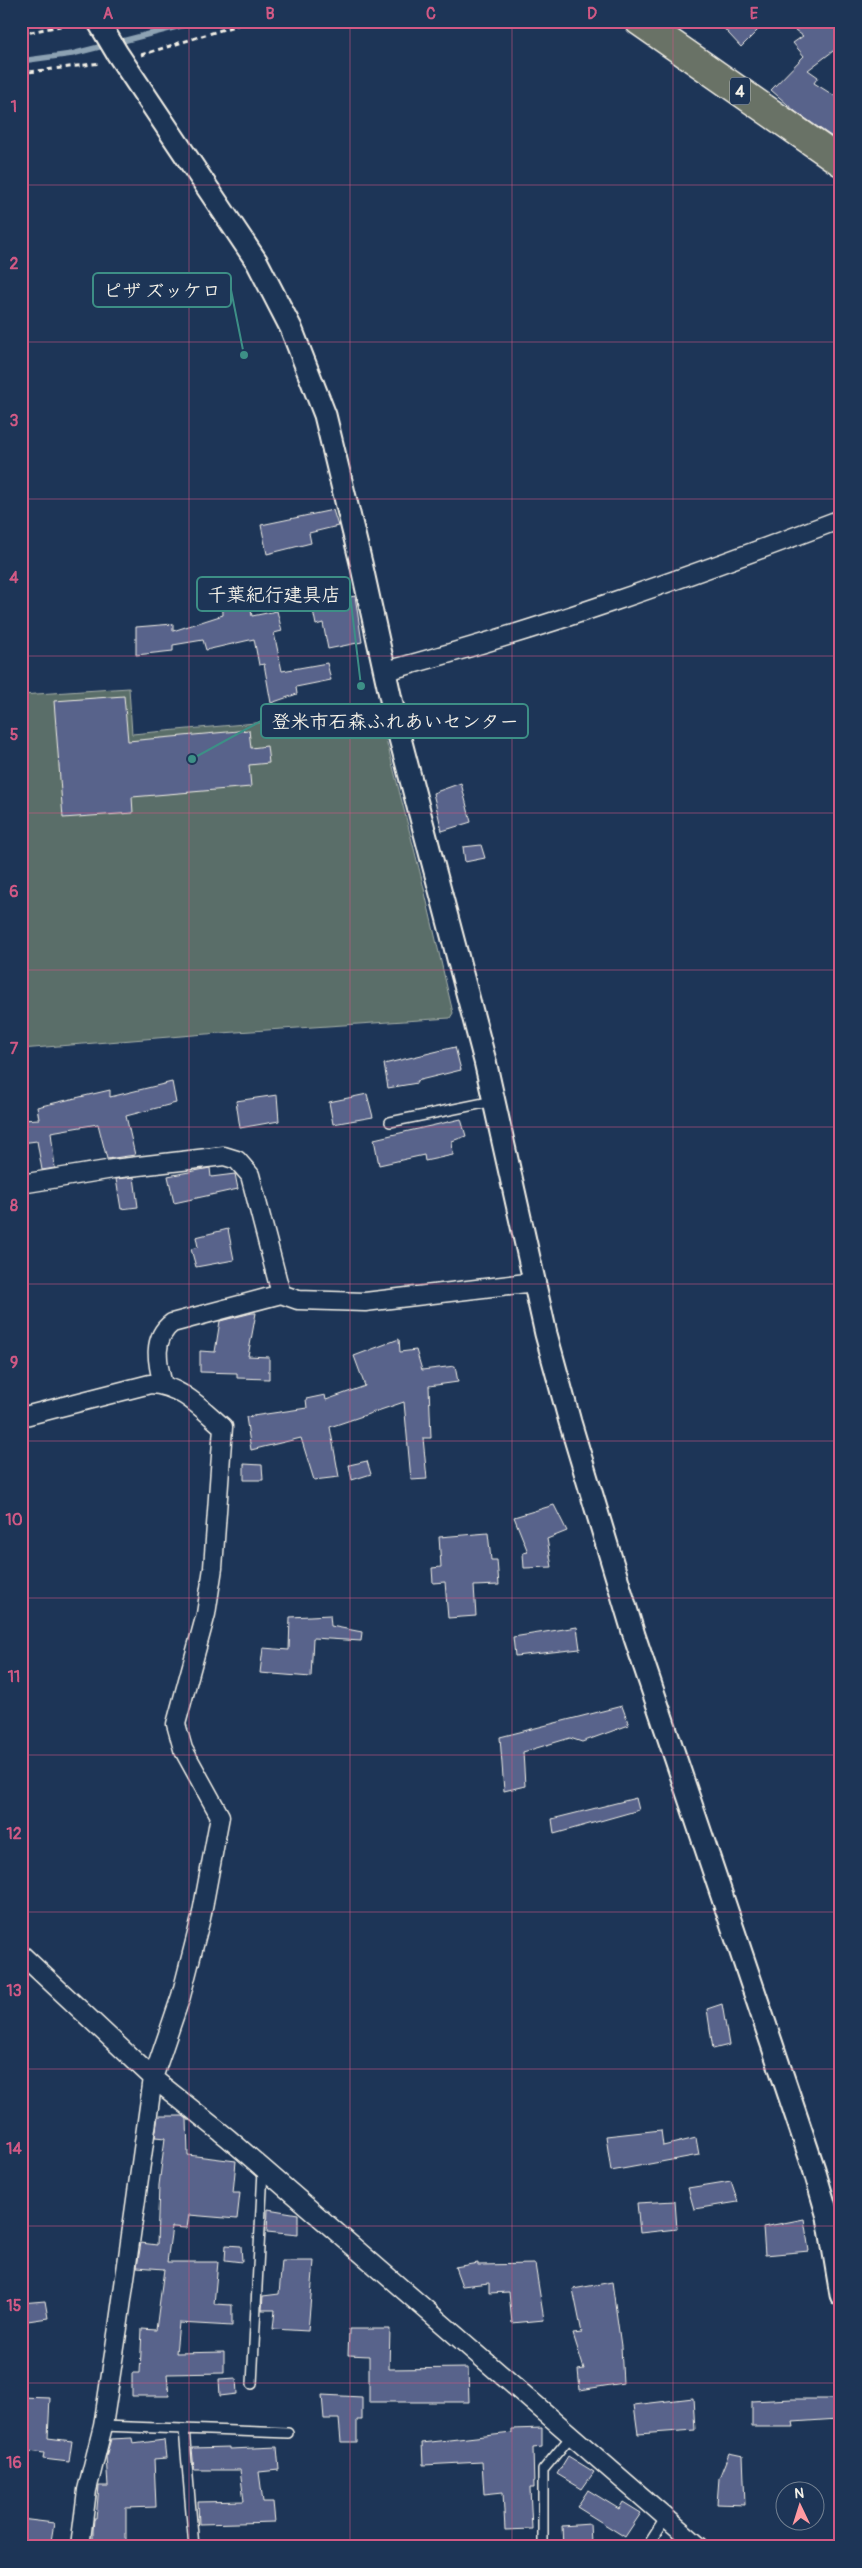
<svg xmlns="http://www.w3.org/2000/svg" width="862" height="2568" viewBox="0 0 862 2568" font-family="Pangolin,'Klee One',sans-serif">
	<style>
		.green { fill: #5a6e69; stroke: #a7b0a8 }
		.lines { fill: none; stroke-linecap: round; stroke-linejoin: round }
		.stream { stroke: #8da2b3; stroke-width: 5.5 }
		.building { fill: #59648b; stroke: #f4f1e8 }
		.service-casing { stroke: #f4f1e8; stroke-width: 12 }
		.minor-casing { stroke: #f4f1e8; stroke-width: 21 }
		.tertiary-casing { stroke: #f4f1e8; stroke-width: 25 }
		.primary-casing { stroke: #f4f1e8; stroke-width: 31 }
		.path { stroke: #f4f1e8; stroke-width: 3; stroke-dasharray: 5 4; stroke-linecap: butt }
		.service { stroke: #1d3557; stroke-width: 9 }
		.minor { stroke: #1d3557; stroke-width: 18 }
		.tertiary { stroke: #1d3557; stroke-width: 21 }
		.primary { stroke: #697266; stroke-width: 28 }
		.grid { fill: none; stroke: #d15985; stroke-width: 1; stroke-opacity: 0.55 }
		.labels { text-anchor: middle; stroke-width: 4.5; stroke-linejoin: round; paint-order: stroke }
		.shield { fill: #1d3557; stroke: #b4b9bc; stroke-width: 1 }
		.shield-label { font-size: 16px; font-weight: bold; fill: #f4f1e8 }
		.leader { fill: none; stroke: #3d8f86; stroke-width: 2 }
		.callout-dot { fill: #3d8f86; stroke: #1d3557; stroke-width: 2 }
		.callout { fill: #1d3557; stroke: #3d8f86; stroke-width: 2 }
		.callout-label { font-size: 19px; text-anchor: middle; font-weight: bold; fill: #f4f1e8 }
		.neatline { fill: none; stroke: #d15985; stroke-width: 2 }
		.grid-label { font-size: 16px; text-anchor: middle; font-weight: bold; fill: #d15985 }
	</style>
	<rect width="100%" height="100%" fill="#1d3557"/>
	<filter id="ink" filterUnits="userSpaceOnUse"><feTurbulence type="fractalNoise" baseFrequency=".02" numOctaves="2"/><feDisplacementMap in="SourceGraphic" scale="10" xChannelSelector="R" yChannelSelector="G"/><feConvolveMatrix kernelMatrix="1 2 1 2 8 2 1 2 1" color-interpolation-filters="sRGB"/></filter>
	<g filter="url(#ink)">
		<path class="green" d="M129,688L132,734L379,712L422,880L453,1013L450,1018L206,1034L21,1049V695Z"/>
		<g class="lines">
			<path class="stream" d="M21,61L72,54L200,21"/>
		</g>
		<path class="building" d="M717,21H767L741,47Z
			M783,21H841V45L808,70L818,77L814,83L841,100V143L796,112L771,90L804,56L793,43L803,36Z
			M333,510L338,526L309,533L311,543L267,554L261,525Z
			M246,579L252,616L277,611L282,631L274,633L282,671L327,663L331,680L296,687L297,694L271,703L264,664L259,665L254,639L206,650L203,640L173,645V651L136,655V627L173,624V631L223,615L222,581Z
			M355,596L362,642L328,649L323,623L316,625L312,605Z
			M124,696L128,741L249,730L251,748L267,746L269,763L249,765L251,787L132,797L133,813L63,818L54,701Z
			M461,783L471,822L442,831L433,793Z
			M481,845L485,858L465,862L463,847Z
			M455,1047L461,1070L416,1081L417,1083L388,1088L384,1064Z
			M172,1082L176,1103L126,1116L135,1155L107,1159L98,1124L51,1132L55,1168L42,1170L37,1141L21,1143V1120L39,1119L37,1107L110,1090V1097Z
			M367,1094L373,1117L333,1124L329,1102Z
			M277,1095L279,1121L240,1128L236,1101Z
			M461,1119L466,1136L452,1141L453,1155L425,1161L424,1155L379,1165L374,1139Z
			M210,1168L211,1177L235,1174L238,1189L174,1203L168,1176Z
			M134,1177L138,1207L121,1209L116,1179Z
			M228,1229L234,1260L196,1267L191,1249L198,1247L196,1237Z
			M252,1313H256L248,1356L269,1357V1379L237,1378V1373L200,1372V1351L215,1352L220,1321Z
			M399,1339L400,1352L416,1350L422,1370L455,1366L458,1382L429,1386L431,1438H423L427,1479L411,1480L404,1402L330,1427L339,1477L314,1480L301,1438L251,1450L246,1417L307,1408L306,1399L325,1395L326,1400L365,1386L354,1356Z
			M367,1461L371,1474L352,1480L349,1465Z
			M244,1464L262,1465L263,1480H244Z
			M554,1505L567,1531L547,1539L552,1567L524,1568L523,1553L528,1552L514,1517Z
			M488,1533L491,1560H497L499,1585L474,1586L476,1616L448,1618L445,1582L433,1583L432,1568L441,1567L439,1537Z
			M330,1615L331,1626L362,1632L361,1641L313,1638L311,1677L260,1673L263,1648L289,1650L290,1617Z
			M577,1627L580,1649L515,1656L513,1637Z
			M622,1706L629,1725L582,1742L570,1738L523,1752L525,1786L504,1791L500,1737Z
			M636,1798L639,1810L554,1834L552,1819Z
			M722,2004L729,2045L713,2049L707,2009Z
			M158,2116H183L187,2119L188,2155L236,2161L233,2193H240L237,2219L189,2215L187,2228L172,2227L167,2262H218L214,2304L232,2305V2326L179,2323L176,2353L224,2352V2373L167,2374L169,2396H132V2373H140L142,2329L156,2330L164,2269L137,2267L141,2243L157,2245L159,2185L165,2138L155,2137Z
			M661,2130L663,2146L696,2138L699,2155L611,2171L606,2136Z
			M731,2181L738,2202L694,2209L688,2188Z
			M675,2201L677,2229L640,2233L637,2203Z
			M268,2209L298,2214V2235L267,2232Z
			M804,2219L809,2251L765,2255L763,2227Z
			M226,2245L241,2246L242,2262L225,2260Z
			M282,2261H314L308,2331L273,2329L275,2310H262L263,2296L279,2294Z
			M478,2263V2265L535,2264L544,2320L512,2323L509,2292L489,2293V2283L462,2286L455,2267Z
			M612,2282L621,2346L623,2383L580,2390L578,2370L584,2369L573,2334L582,2333L573,2289Z
			M45,2301L48,2318L21,2322V2303Z
			M349,2329H390L389,2369L468,2368L469,2402H369V2356L348,2355Z
			M236,2378L237,2394L220,2396L219,2379Z
			M322,2395L362,2397V2420H357V2442H341L339,2419H324Z
			M21,2397L50,2398L48,2438L72,2441L69,2462L43,2459L44,2453L21,2450Z
			M693,2398L695,2430L638,2434L634,2405Z
			M792,2399H836L838,2419L793,2422L794,2427H752V2401Z
			M542,2428V2447L533,2448L534,2488H530L532,2529L505,2530L503,2492L484,2494L482,2462L423,2465L422,2443L512,2433V2429Z
			M132,2438L133,2444L164,2440L166,2458L154,2459L156,2507L126,2508V2547H93V2531L94,2519H96L99,2486H108L106,2456L111,2439Z
			M230,2447V2449L277,2447L279,2470L259,2472L263,2502H273L275,2522L199,2524L198,2502L244,2501L240,2470H194L192,2448Z
			M729,2453L743,2456L745,2505L717,2504L719,2478Z
			M568,2456L594,2472L582,2489L557,2474Z
			M588,2490L619,2509L623,2502L641,2513L625,2537L577,2507Z
			M21,2519L54,2523L50,2547H21Z
			M590,2524L591,2544L563,2546L562,2526Z"/>
		<g class="lines">
			<g class="service-casing">
				<path id="service" d="M390,1122L494,1101
					M252,2384L263,2170
					M103,2426L288,2433
					M184,2429L194,2547
					M543,2547V2470L572,2435
					M647,2547L666,2517"/>
			</g>
			<g class="minor-casing">
				<path id="minor" d="M386,671C540,630 691,576 841,519
					M21,1184L113,1169L224,1156L237,1160L250,1175L281,1294
					M163,1385C157,1362 152,1338 172,1323L281,1294L298,1300L365,1302L535,1282
					M21,1417L150,1384C180,1385 201,1408 223,1427L213,1568L206,1614L176,1724L183,1749L220,1816L201,1918L181,1996L153,2078L119,2321L103,2426L87,2490L80,2547
					M21,1954L153,2078L228,2138L700,2547"/>
			</g>
			<g class="tertiary-casing">
				<path id="tertiary" d="M98,21L117,53L257,262L291,328L325,415L361,563L397,727L485,1061L546,1334L570,1422L634,1635L814,2169L828,2217L841,2295"/>
			</g>
			<g class="primary-casing">
				<path id="primary" d="M639,21L841,162"/>
			</g>
			<path class="path" d="M21,34L79,22
				M141,55L250,21
				M21,73L101,63"/>
			<use href="#service" class="service"/>
			<use href="#minor" class="minor"/>
			<use href="#tertiary" class="tertiary"/>
			<use href="#primary" class="primary"/>
		</g>
	</g>
	<path class="grid" d="M189,21V2547M350,21V2547M512,21V2547M673,21V2547M21,185H841M21,342H841M21,499H841M21,656H841M21,813H841M21,970H841M21,1127H841M21,1284H841M21,1441H841M21,1598H841M21,1755H841M21,1912H841M21,2069H841M21,2226H841M21,2383H841"/>
	<g class="labels">
		<rect class="shield" x="730" y="77.5" width="20" height="27" rx="4"/>
		<g class="shield-label">
			<text x="740" y="97">4</text>
		</g>
	</g>
	<path class="leader" d="M244 355L231 290M361 686L350 594M192 759L261 721"/>
	<g class="callout-dot">
		<circle cx="244" cy="355" r="5"/>
		<circle cx="361" cy="686" r="5"/>
		<circle cx="192" cy="759" r="5"/>
	</g>
	<g class="callout">
		<rect x="93" y="273" width="138" height="34" rx="5"/>
		<rect x="197" y="577" width="153" height="34" rx="5"/>
		<rect x="261" y="704" width="267" height="34" rx="5"/>
	</g>
	<g class="callout-label">
		<text x="162" y="297">ピザ ズッケロ</text>
		<text x="274" y="601">千葉紀行建具店</text>
		<text x="395" y="728">登米市石森ふれあいセンター</text>
	</g>
	<rect width="862" height="2568" fill="none" stroke="#1d3557" stroke-width="55"/>
	<g transform="translate(800 2506) rotate(356)"><circle r="24" fill="#1d3557" stroke="#738091"/>
	<path d="M0-4L9 19L0 12L-9 19Z" fill="#ff9aa2"/>
	<text y="-8" font-size="14" font-weight="bold" text-anchor="middle" fill="#f4f1e8">N</text>
	</g>
	<rect x="28" y="28" width="806" height="2512" class="neatline"/>
	<g class="grid-label">
		<text x="108" y="19">A</text>
		<text x="270" y="19">B</text>
		<text x="431" y="19">C</text>
		<text x="592" y="19">D</text>
		<text x="754" y="19">E</text>
		<text x="14" y="112">1</text>
		<text x="14" y="269">2</text>
		<text x="14" y="426">3</text>
		<text x="14" y="583">4</text>
		<text x="14" y="740">5</text>
		<text x="14" y="897">6</text>
		<text x="14" y="1054">7</text>
		<text x="14" y="1211">8</text>
		<text x="14" y="1368">9</text>
		<text x="14" y="1525">10</text>
		<text x="14" y="1682">11</text>
		<text x="14" y="1839">12</text>
		<text x="14" y="1996">13</text>
		<text x="14" y="2154">14</text>
		<text x="14" y="2311">15</text>
		<text x="14" y="2468">16</text>
	</g>
</svg>
